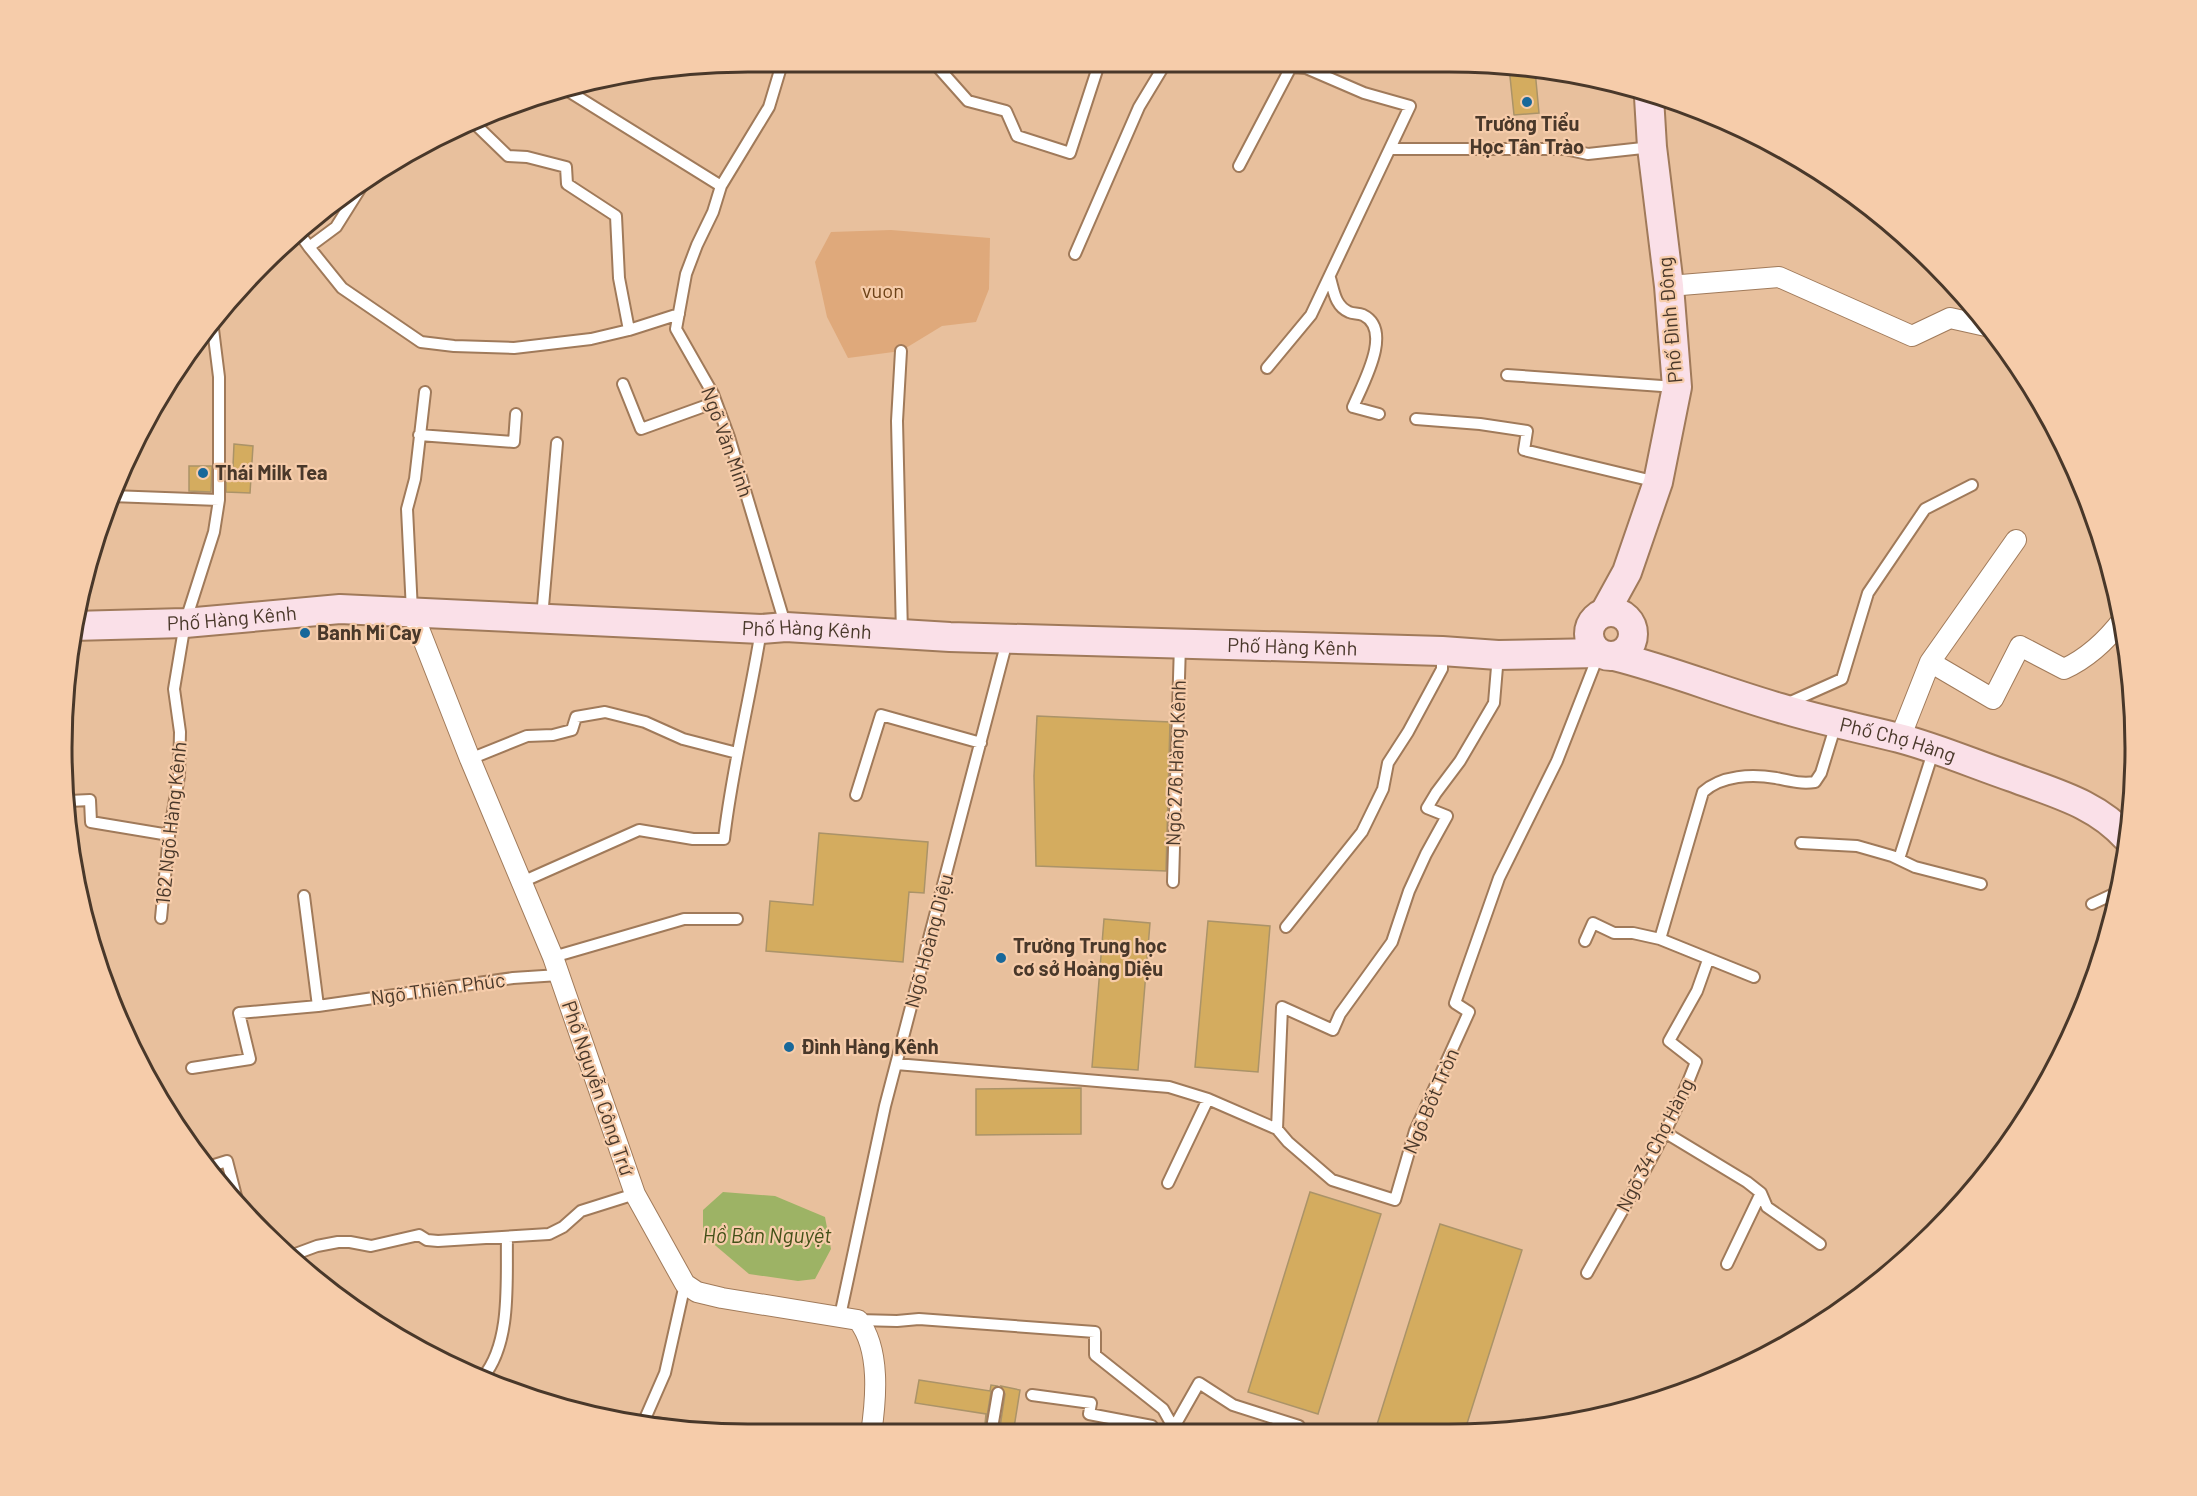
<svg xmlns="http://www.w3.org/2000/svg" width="2197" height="1496" viewBox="0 0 2197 1496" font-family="Barlow,sans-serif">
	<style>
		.green { fill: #dfa97b }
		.water { fill: #9db365 }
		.building { fill: #d4ac5f; stroke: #ab9368; stroke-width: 1.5 }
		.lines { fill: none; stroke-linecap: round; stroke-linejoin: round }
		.lane-casing { stroke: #a07a5a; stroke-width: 14 }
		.street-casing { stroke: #a07a5a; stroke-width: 22 }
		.secondary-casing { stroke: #a07a5a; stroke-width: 32 }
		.lane { stroke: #fff; stroke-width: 10 }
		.street { stroke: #fff; stroke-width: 20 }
		.secondary { stroke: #fae0e8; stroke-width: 28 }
		.poi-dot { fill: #18689a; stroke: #f6ccaa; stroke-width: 2 }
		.labels { text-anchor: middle; stroke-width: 4.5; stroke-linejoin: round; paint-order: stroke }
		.poi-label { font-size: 20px; font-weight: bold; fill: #49382a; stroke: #f6ccaa; text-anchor: start }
		.park-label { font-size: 20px; fill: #6d4217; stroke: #f6ccaa }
		.street-label { font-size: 20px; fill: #49382a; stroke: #f6ccaa }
		.water-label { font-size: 21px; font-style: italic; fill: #435118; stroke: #f6ccaa }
		.rim { fill: none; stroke: #49382a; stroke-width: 3 }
	</style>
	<rect width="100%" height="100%" fill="#e8c09d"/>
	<path class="green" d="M891,230L990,238L989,289L976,322L942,326L901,351L848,358L827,317L815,262L831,232Z"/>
	<path class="water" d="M723,1192L775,1196L825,1217L831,1249L815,1279L798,1281L749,1274L703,1235V1210Z"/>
	<path class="building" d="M1509,67L1535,70L1539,113L1514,115Z
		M234,444L253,446L250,493L226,492V466H233Z
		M189,466H212L211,492L189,491Z
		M1037,716L1170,722L1166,871L1036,866L1034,776Z
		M819,833L928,842L924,893L909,892L903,962L766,951L770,901L813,905Z
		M1104,919L1150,923L1138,1070L1092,1067Z
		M1208,921L1270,926L1258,1072L1195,1067Z
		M1081,1088V1134L976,1135V1089Z
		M1310,1192L1381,1214L1318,1414L1248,1392Z
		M1440,1224L1522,1250L1464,1433L1374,1434Z
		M919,1380L990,1391L991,1385L997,1386L991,1392L984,1434L986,1414L915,1403Z
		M1001,1386L1020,1390L1013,1434H999L1005,1394Z"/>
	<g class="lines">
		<g class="lane-casing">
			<path id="lane" d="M936,65L968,101L1006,111L1017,136L1070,153L1099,64
				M781,67L769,107L721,186L713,212L697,245L686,274L676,329L713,394L729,437L786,627
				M565,89L721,186
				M475,124L508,156L527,157L566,167L567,184L616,216L619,278L629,330
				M1391,149H1565L1588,154L1652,147
				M1239,166L1291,67L1306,68
				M297,230L309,247L336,227L363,184
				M309,247L342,288L421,342L454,346L514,348L591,339L629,330L679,314
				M1075,254L1139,107L1165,64
				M1330,278C1334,291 1335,306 1349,312C1353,314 1358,313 1363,315C1394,330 1362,385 1353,407L1379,414
				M901,351L897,421L902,634
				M1267,368L1311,315L1410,106L1364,93L1306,68L1307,63
				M1507,375L1676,387
				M623,384L641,429L716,402
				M1416,419L1480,424L1527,431L1524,450L1657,482
				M419,435L514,442L516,414
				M111,496L219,500
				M412,611L407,509L415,479L425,392
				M542,618L557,443
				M1786,704L1842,679L1868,593L1925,509L1972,485
				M470,759L527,736L553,735L572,730L576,717L605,712L645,722L683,739L737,753
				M856,795L881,715L981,743
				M69,801L90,800L91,822L169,835
				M1801,843L1857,846L1892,856L1915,867L1981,884
				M1899,859L1934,749
				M522,882L639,830L693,839H724C732,768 750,700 761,630
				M1173,882L1180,644
				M304,896L318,1006
				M2092,904L2120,891
				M161,918L169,835L179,776L180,732L174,689L185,623L214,532L219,500V377L212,321
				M1286,927L1362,832L1383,789L1388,763L1408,732L1442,669V651
				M1660,939L1703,792C1722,775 1752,774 1776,778C1790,781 1801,784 1815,782L1821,773L1836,724
				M1585,941L1593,923L1614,933H1633L1660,939L1754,977
				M553,957L684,919H737
				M896,1064L1169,1087L1208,1099L1277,1129L1288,1142L1332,1180L1395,1200L1415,1131L1469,1012L1455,1003L1499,878L1557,761L1598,656
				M192,1068L250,1059L239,1013L318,1006L513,978L559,975
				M1277,1129L1282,1007L1333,1030L1340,1014L1392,942L1409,891L1426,854L1447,816L1427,808L1436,793L1460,761L1494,703L1498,655
				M1666,1133L1747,1182L1761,1193L1767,1207L1820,1244
				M211,1166L227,1161L237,1200
				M1168,1183L1208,1099
				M290,1256L317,1246L338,1242H350L371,1246L419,1235L427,1240L438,1241L549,1234L563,1227L581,1211L635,1194
				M1727,1264L1761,1193
				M1587,1273C1626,1203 1668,1136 1696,1062L1669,1041L1697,991L1708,960
				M840,1316L885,1106L1007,641
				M858,1320L897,1321L919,1319L1095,1332V1355L1163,1409L1177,1434
				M483,1377C512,1342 506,1280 507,1237
				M1032,1395L1091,1403L1089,1414L1152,1426L1151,1434
				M644,1421L665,1373L685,1284
				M639,1424L644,1421L667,1425V1427
				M991,1434L998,1393
				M1191,1434L1174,1427L1199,1383L1233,1405L1299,1426"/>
		</g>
		<g class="street-casing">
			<path id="street" d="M1669,286L1779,277L1912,336L1950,318L1986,326
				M2016,540L1930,662L1993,699L2020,646L2064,669C2088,658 2107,640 2123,619
				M412,611L470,759L553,957L635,1194L685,1284L697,1292L722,1298L858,1320C881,1349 876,1400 871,1434
				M1900,738L1930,662"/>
		</g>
		<g class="secondary-casing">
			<g id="secondary">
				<circle cx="1611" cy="634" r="22"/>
				<path d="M1605,612L1627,572L1658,482L1677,387L1669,286L1652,147L1649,97"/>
				<path id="s1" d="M73,626L185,623L340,609L761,629L786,627L950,637L1442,651L1498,655L1599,653"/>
				<path id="s2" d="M1614,656C1670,670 1724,692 1780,708C1819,720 1859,728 1899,738C1937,748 1974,764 2012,777C2054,793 2096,803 2127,838"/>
			</g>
		</g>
		<use href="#lane" class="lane"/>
		<use href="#street" class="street"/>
		<use href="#secondary" class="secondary"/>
	</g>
	<g class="poi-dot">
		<circle cx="1527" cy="102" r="6"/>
		<circle cx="203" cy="473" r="6"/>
		<circle cx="305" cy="633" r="6"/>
		<circle cx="1001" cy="958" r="6"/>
		<circle cx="789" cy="1047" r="6"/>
	</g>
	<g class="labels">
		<g class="poi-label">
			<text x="1527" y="131" text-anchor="middle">Trường Tiểu<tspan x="1527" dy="23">Học Tân Trào</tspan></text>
			<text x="215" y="480">Thái Milk Tea</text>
			<text x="317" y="640">Banh Mi Cay</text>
			<text x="1013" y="953">Trường Trung học<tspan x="1013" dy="23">cơ sở Hoàng Diệu</tspan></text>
			<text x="801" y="1054">Đình Hàng Kênh</text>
		</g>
		<g class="park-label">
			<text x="883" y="298">vuon</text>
		</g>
		<g class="street-label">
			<text transform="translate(1670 320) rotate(-95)" y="7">Phố Đình Đông</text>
			<text transform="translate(727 442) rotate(70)" y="7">Ngõ Văn Minh</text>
			<text dy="7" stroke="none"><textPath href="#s1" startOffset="159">Phố Hàng Kênh</textPath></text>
			<text dy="7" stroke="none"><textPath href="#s1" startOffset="735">Phố Hàng Kênh</textPath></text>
			<text dy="7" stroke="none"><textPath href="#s1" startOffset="1221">Phố Hàng Kênh</textPath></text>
			<text dy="7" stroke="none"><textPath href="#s2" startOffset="296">Phố Chợ Hàng</textPath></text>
			<text transform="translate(1176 763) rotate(-88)" y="7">Ngõ 276 Hàng Kênh</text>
			<text transform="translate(171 823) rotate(-84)" y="7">162 Ngõ Hàng Kênh</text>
			<text transform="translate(929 941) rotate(-75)" y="7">Ngõ Hoàng Diệu</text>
			<text transform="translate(438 989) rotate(-8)" y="7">Ngõ Thiên Phúc</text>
			<text transform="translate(598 1088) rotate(71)" y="7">Phố Nguyễn Công Trứ</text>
			<text transform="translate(1431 1101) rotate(-67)" y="7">Ngõ Bốt Tròn</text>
			<text transform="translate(1655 1145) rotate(-63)" y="7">Ngõ 34 Chợ Hàng</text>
		</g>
		<g class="water-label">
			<text x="767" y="1243">Hồ Bán Nguyệt</text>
		</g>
	</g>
	<path d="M0 0H2197V1496H0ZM748 72H1449A676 676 0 0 1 2125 748V748A676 676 0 0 1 1449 1424H748A676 676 0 0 1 72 748V748A676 676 0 0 1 748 72Z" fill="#f6ccaa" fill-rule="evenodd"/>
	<path class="rim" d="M748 72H1449A676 676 0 0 1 2125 748V748A676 676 0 0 1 1449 1424H748A676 676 0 0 1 72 748V748A676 676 0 0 1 748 72Z"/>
</svg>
